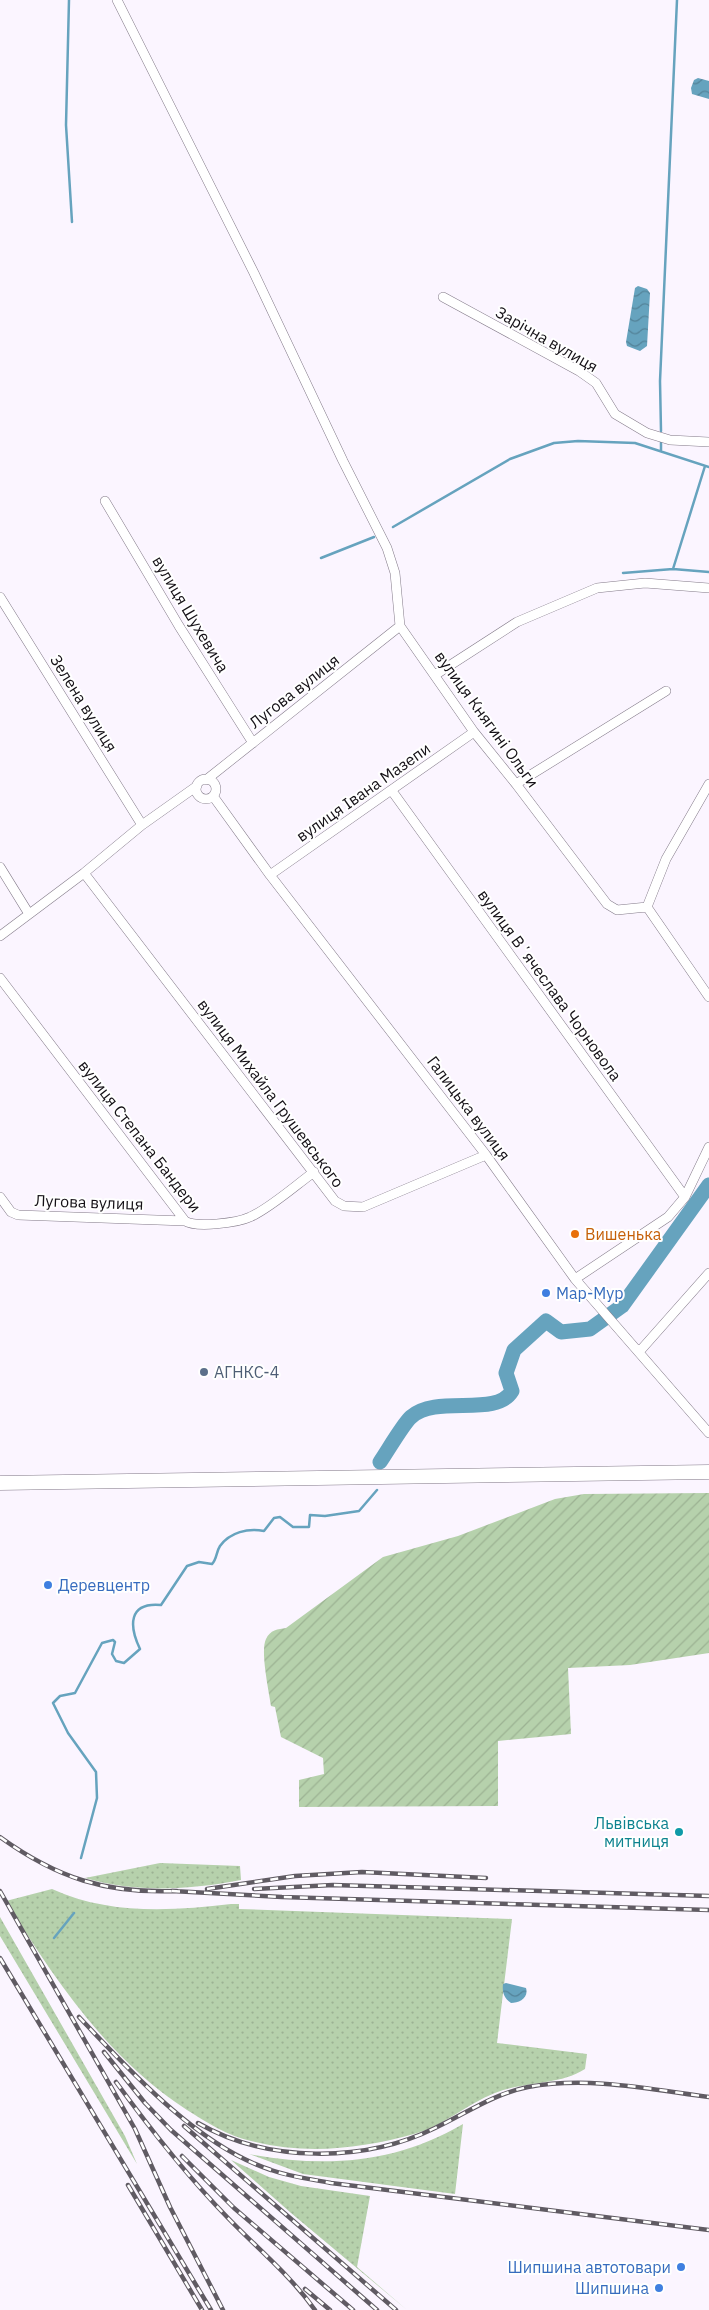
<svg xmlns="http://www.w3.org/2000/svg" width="709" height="2310" viewBox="0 0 709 2310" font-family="'IBM Plex Sans',sans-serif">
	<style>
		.grass { fill: url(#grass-dots) }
		.garden { fill: url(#garden-furrows) }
		.water { fill: url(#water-waves) }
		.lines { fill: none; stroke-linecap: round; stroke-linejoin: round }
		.stream { stroke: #66a3be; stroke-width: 2.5 }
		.river { stroke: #66a3be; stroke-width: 15 }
		.minor-casing { stroke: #837a89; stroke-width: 10 }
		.trunk-casing { stroke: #837a89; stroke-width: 15 }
		.minor { stroke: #fff; stroke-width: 9 }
		.trunk { stroke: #fff; stroke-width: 14 }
		.rail-casing { stroke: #605b63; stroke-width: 4.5 }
		.rail { stroke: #fff; stroke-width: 2.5; stroke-dasharray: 8; stroke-linecap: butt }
		.food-dot { fill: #e8710a; stroke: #fff; stroke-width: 2 }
		.shop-dot { fill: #3f7fe0; stroke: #fff; stroke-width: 2 }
		.service-dot { fill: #5c6f8a; stroke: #fff; stroke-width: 2 }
		.culture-dot { fill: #0f9aa8; stroke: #fff; stroke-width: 2 }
		.labels { text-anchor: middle; stroke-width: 4; stroke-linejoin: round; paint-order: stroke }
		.street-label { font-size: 16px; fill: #141016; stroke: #fff }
		.food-label { font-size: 16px; fill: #c56008; stroke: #fff; text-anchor: start }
		.shop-label { font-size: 16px; fill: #366cbe; stroke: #fff; text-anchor: start }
		.service-label { font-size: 16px; fill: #4e5e75; stroke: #fff; text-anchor: start }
		.culture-label { font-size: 16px; fill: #0d838f; stroke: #fff; text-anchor: end }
	</style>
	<defs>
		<pattern id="grass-dots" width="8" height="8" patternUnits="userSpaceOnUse" patternTransform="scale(1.25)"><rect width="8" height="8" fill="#b6d1ac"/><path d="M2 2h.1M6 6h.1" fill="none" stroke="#9cb293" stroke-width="1.8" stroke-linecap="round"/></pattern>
		<pattern id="garden-furrows" width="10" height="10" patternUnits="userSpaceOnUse" patternTransform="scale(1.25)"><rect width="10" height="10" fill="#b6d1ac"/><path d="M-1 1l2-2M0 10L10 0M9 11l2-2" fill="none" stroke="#9cb293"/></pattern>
		<pattern id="water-waves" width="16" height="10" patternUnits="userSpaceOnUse" patternTransform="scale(1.25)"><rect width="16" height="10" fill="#66a3be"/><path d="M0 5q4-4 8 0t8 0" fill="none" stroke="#538399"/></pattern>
	</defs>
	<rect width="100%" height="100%" fill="#fbf5ff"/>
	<path class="grass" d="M160,1863L240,1866L241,1880C190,1890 135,1893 85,1878Z
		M52,1889C109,1915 171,1911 231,1904H239V1909L512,1919L497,2043L587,2054L585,2069C558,2086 524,2081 495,2093C467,2104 443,2126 414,2134C360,2149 306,2155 251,2141C228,2136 206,2122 187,2110C107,2058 55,1980 6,1901Z
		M0,1917L125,2136L137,2164L0,1936Z
		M463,2124L455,2194L303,2174L249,2154C325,2168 395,2164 463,2124Z
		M231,2160L269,2177L301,2186L370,2196L357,2267L407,2310L291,2213Z"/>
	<path class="garden" d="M709,1493V1653L630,1665L568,1668L571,1734L498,1741V1806L299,1807V1780L324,1774L323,1758L281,1737L275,1707L271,1706C269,1691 260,1651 266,1639C270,1630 278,1629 286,1628L383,1557L458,1536L555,1499L584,1494Z"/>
	<path class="water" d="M698,78L709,81V99L692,94L691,88L694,80Z
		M638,286L647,289L650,293L647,346L640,351L627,346L626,342L635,288Z
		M506,1983L526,1988C529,1998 519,2003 511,2003C504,1998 502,1992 503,1984Z"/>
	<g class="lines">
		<path class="stream" d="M69,0L66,125L72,222
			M661,431L660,381L677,0
			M661,442V451
			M393,527L510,459L554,443L578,441L635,443L709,467
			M321,558L374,537
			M673,569L705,466
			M623,573L673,569L709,572
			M81,1858L97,1798L96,1772L68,1733L53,1703L60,1696L75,1693L102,1643L113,1640L115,1642L112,1654L116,1661L124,1663L140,1649C129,1626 128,1602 161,1605L187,1566L199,1562L212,1564C217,1559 216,1552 220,1546C230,1532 248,1528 264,1531L274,1518L280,1517L293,1527H309L310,1515L325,1516L359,1511L377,1490
			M54,1938L74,1913"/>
		<path class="river" d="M380,1462C387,1452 403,1424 411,1417C437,1394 496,1418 512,1391L506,1373L514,1350L546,1321L561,1332L590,1329L622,1306L709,1185"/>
		<g class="minor-casing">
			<path id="minor" d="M117,0L254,273L343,461L387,548L395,573L400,626L474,732L516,784L607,904L617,910L647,907
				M443,297L579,371L596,383L615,414L647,433L670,440L709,442
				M105,501L179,626L253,743
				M0,597L142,825
				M435,675L517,622L597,588L645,583L709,588
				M196 789a10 10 0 1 1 20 0a10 10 0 1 1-20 0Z
				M206,780L400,626
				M516,784L666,691
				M392,791L685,1197
				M213,796L270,875L486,1155L575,1279L709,1433
				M0,867L29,914
				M84,873L335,1201L344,1206L363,1207L486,1155
				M270,875L474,732
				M647,907L666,859L709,784
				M647,907L709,997
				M0,936L84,873L142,825L197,786
				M0,978L185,1221C196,1228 237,1223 250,1217C269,1209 296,1185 314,1172
				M0,1197L11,1212L18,1215L185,1221
				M575,1279L668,1217L685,1197L709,1147
				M639,1352L709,1273"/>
		</g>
		<g class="trunk-casing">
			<path id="trunk" d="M0,1483L709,1472"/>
		</g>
		<use href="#minor" class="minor"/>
		<use href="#trunk" class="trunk"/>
		<g class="rail-casing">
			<path id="rail" d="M0,1837C57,1878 106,1894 177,1891
				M207,1889L295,1876L362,1872L486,1878
				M254,1889L333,1885L709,1896
				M0,1891L135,2129L170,2207L223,2310
				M172,1891L282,1897L709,1910
				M0,1958L211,2310
				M79,2017C130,2071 199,2147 271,2170C291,2177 311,2179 331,2183L709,2230
				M104,2052L145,2103L171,2130L377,2310
				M116,2082C151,2130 187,2176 228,2218C258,2249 290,2275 315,2310
				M198,2123C267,2163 364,2163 435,2128C467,2113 493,2094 528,2087C588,2076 649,2089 709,2097
				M184,2126L396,2310
				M182,2156L234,2208L353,2310
				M128,2185L202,2310
				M305,2289L330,2310"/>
		</g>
		<use href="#rail" class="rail"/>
	</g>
	<circle class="food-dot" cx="575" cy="1234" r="5"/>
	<g class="shop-dot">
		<circle cx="546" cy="1293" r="5"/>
		<circle cx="48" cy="1585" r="5"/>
		<circle cx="681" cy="2267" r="5"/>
		<circle cx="659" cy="2288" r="5"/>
	</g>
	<circle class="service-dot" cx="204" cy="1372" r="5"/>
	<circle class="culture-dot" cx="679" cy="1832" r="5"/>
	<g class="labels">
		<g class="street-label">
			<text transform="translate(547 339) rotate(30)" y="6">Зарічна вулиця</text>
			<text transform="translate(191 614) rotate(59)" y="6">вулиця Шухевича</text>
			<text transform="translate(294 691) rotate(-38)" y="6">Лугова вулиця</text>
			<text transform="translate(84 703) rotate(58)" y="6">Зелена вулиця</text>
			<text transform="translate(487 719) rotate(54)" y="6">вулиця Княгині Ольги</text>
			<text transform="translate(363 792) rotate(-35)" y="6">вулиця Івана Мазепи</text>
			<text transform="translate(550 985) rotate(54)" y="6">вулиця Вʼячеслава Чорновола</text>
			<text transform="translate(271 1093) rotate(53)" y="6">вулиця Михайла Грушевського</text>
			<text transform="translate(469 1108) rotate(53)" y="6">Галицька вулиця</text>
			<text transform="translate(140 1136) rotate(52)" y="6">вулиця Степана Бандери</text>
			<text transform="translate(89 1202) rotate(2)" y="6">Лугова вулиця</text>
		</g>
		<g class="food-label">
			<text x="585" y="1240">Вишенька</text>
		</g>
		<g class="shop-label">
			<text x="556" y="1299">Мар-Мур</text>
			<text x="58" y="1591">Деревцентр</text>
			<text x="671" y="2273" text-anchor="end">Шипшина автотовари</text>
			<text x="649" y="2294" text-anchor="end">Шипшина</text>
		</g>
		<g class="service-label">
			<text x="214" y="1378">АГНКС-4</text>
		</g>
		<g class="culture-label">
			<text x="669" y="1829">Львівська<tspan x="669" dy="18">митниця</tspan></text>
		</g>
	</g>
</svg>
